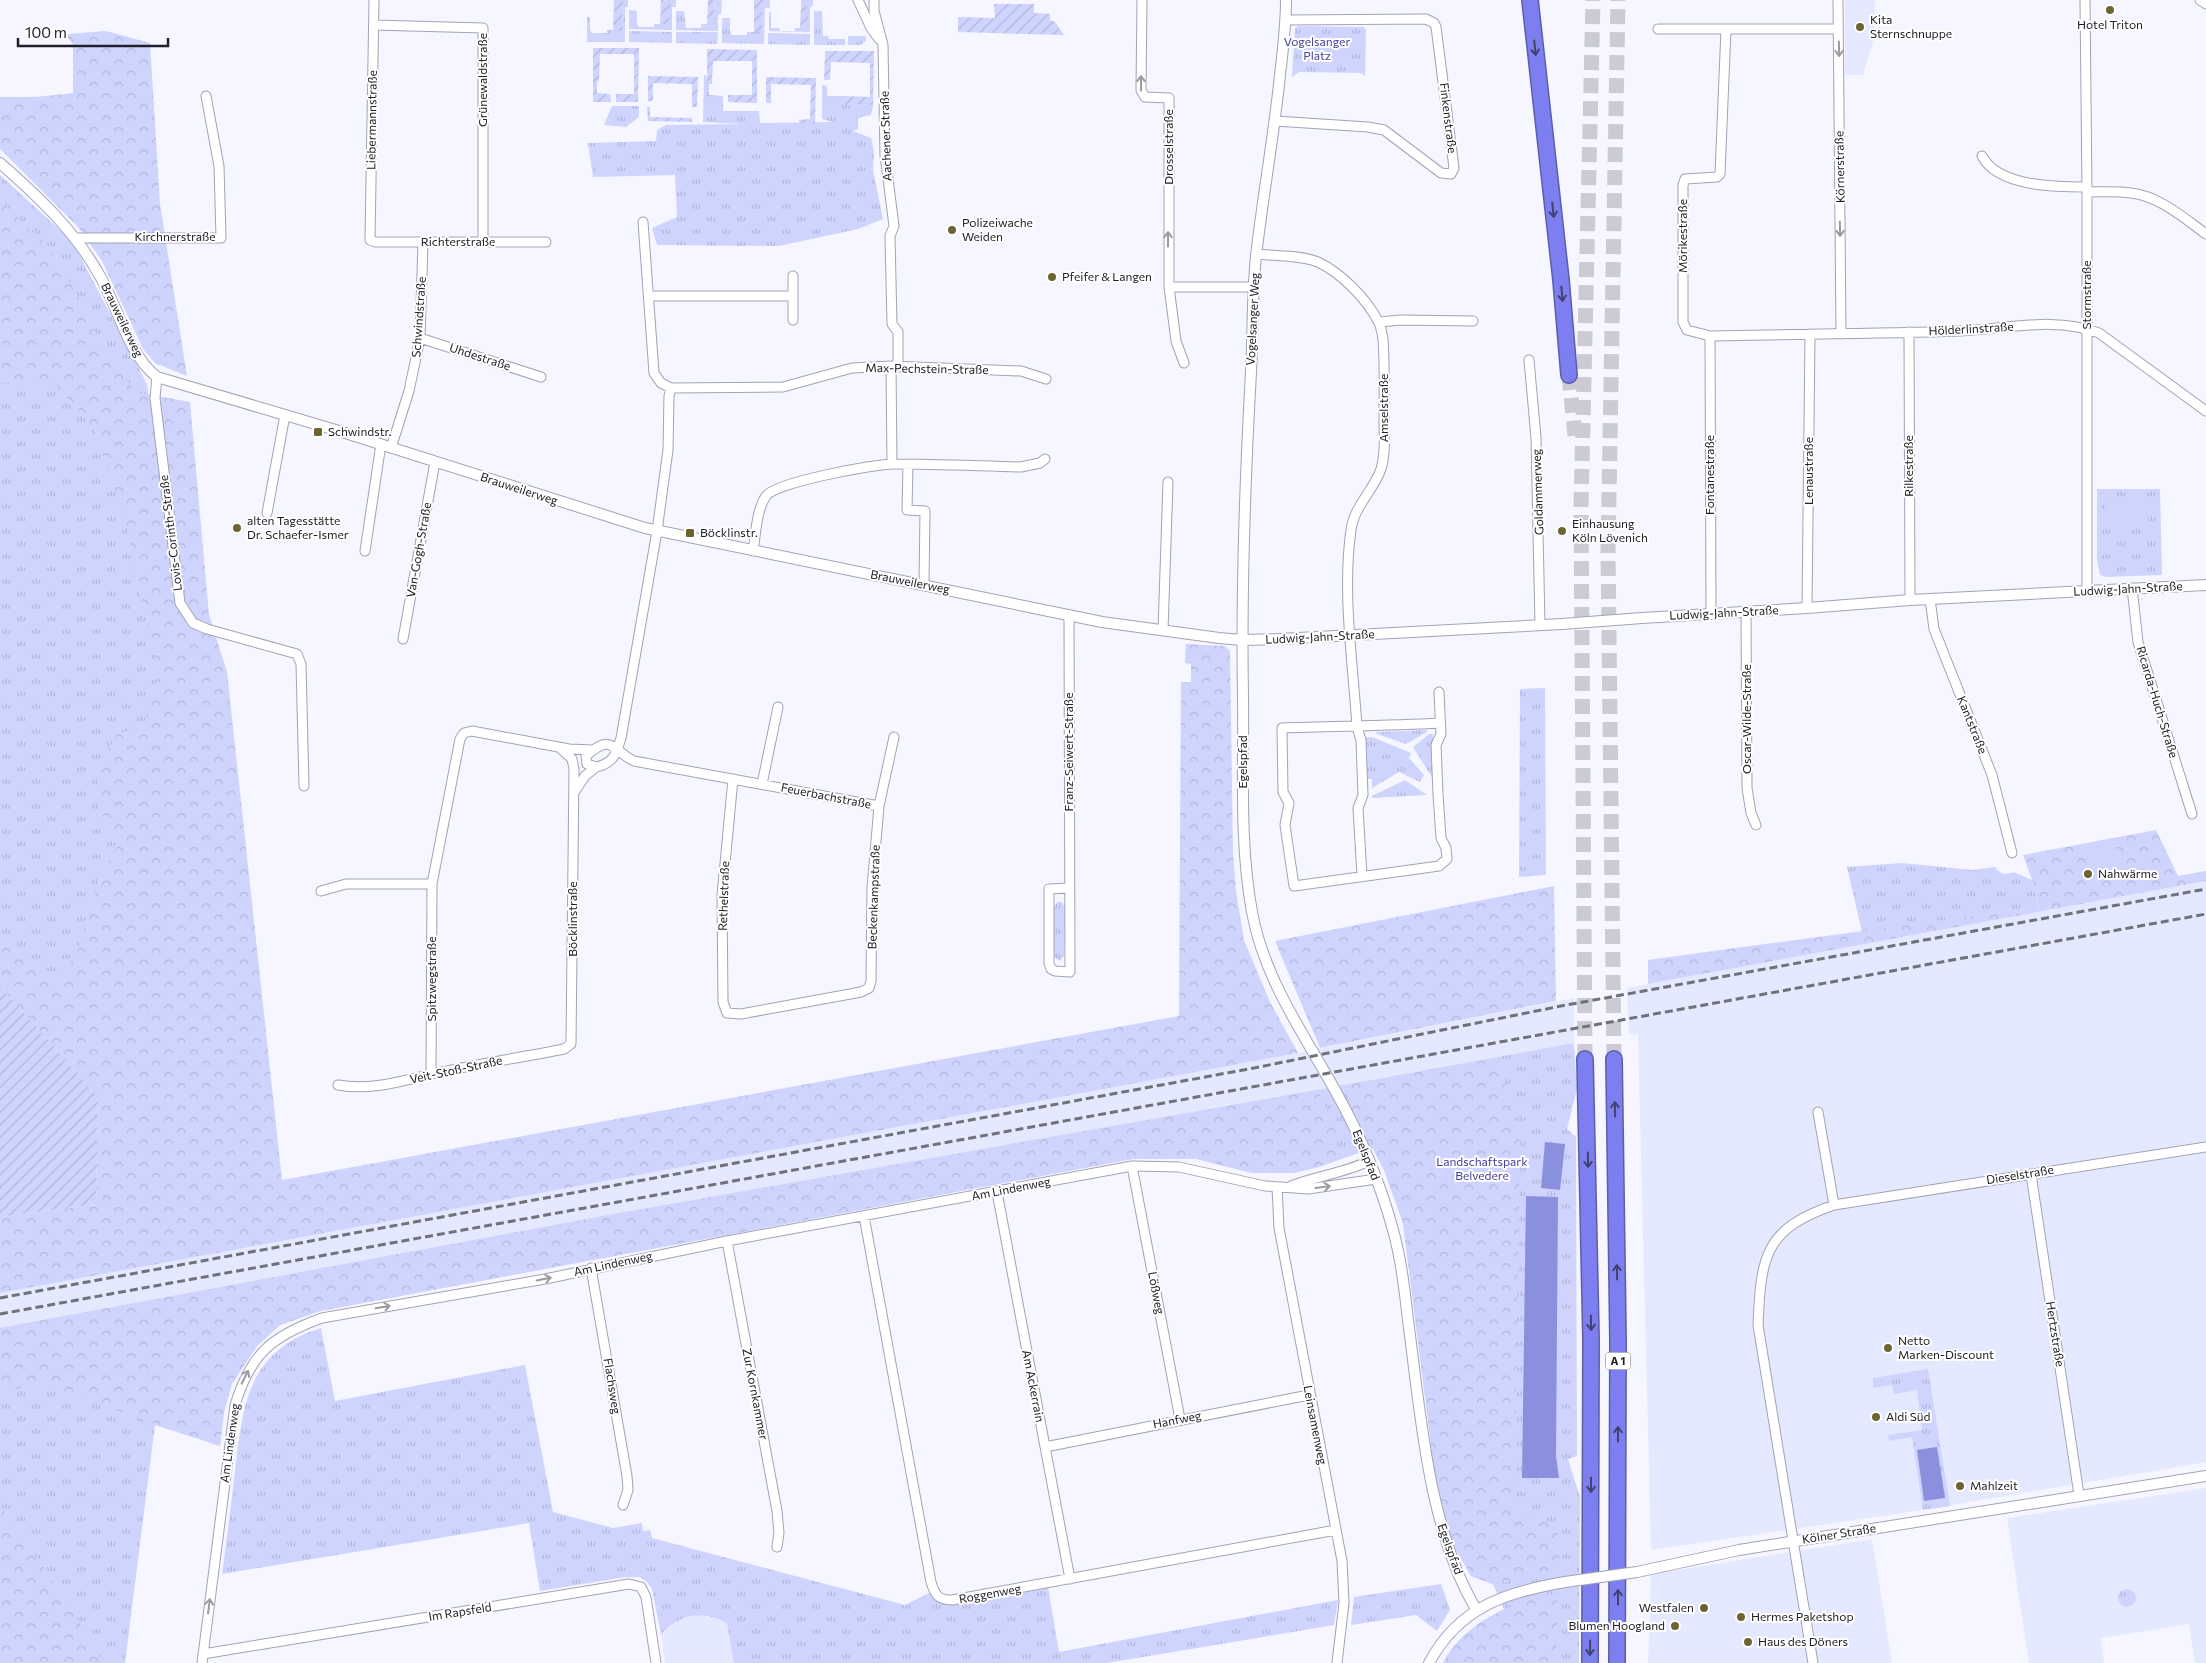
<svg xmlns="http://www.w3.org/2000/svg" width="2206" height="1663" viewBox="0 0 2206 1663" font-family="Commissioner,sans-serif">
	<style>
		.built { fill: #e5e9ff }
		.grass { fill: url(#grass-tufts) }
		.forest { fill: url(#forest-crowns) }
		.garden { fill: url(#garden-furrows) }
		.pitch { fill: #cfd4fe }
		.water { fill: #8a90dd }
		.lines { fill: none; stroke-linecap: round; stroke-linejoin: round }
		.motorway-tunnel { stroke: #cacbd4; stroke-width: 15; stroke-dasharray: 15 8; stroke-linecap: butt }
		.minor-casing { stroke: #a1a3b7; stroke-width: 11 }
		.tertiary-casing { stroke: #a1a3b7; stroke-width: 12 }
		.motorway-casing { stroke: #5c5eaa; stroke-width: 18 }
		.minor { stroke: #fff; stroke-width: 9 }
		.tertiary { stroke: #fff; stroke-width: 10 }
		.motorway { stroke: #7d7ff0; stroke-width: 15 }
		.rail { stroke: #707179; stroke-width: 3; stroke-dasharray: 8 4; stroke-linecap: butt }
		.tertiary-bridge-casing { stroke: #a1a3b7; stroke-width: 12; stroke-linecap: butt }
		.tertiary-bridge { stroke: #fff; stroke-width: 10 }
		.oneway { stroke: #41426e }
		.oneway2 { stroke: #9b9b9e }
		.poi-dot { fill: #6d6431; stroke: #fff; stroke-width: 2 }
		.labels { text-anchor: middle; stroke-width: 4; stroke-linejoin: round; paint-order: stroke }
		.shield { fill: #fff; stroke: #636468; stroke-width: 1 }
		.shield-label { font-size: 11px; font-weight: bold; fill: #202128 }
		.poi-label { font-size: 12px; fill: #202128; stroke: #fff; text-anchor: start }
		.park-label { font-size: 12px; fill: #43409b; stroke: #fff }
		.street-label { font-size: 12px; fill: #202128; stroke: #fff }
	</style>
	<defs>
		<pattern id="grass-tufts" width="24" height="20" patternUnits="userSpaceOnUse" patternTransform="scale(1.25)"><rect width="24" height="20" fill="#cfd4fe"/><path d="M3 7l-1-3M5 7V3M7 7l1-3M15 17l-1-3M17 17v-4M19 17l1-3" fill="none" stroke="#b1b6da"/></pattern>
		<pattern id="forest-crowns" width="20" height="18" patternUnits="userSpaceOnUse" patternTransform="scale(1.25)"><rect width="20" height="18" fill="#cfd4fe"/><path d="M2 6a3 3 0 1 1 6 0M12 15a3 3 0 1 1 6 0" fill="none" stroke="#b1b6da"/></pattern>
		<pattern id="garden-furrows" width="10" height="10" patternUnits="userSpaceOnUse" patternTransform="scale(1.25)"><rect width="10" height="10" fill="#cfd4fe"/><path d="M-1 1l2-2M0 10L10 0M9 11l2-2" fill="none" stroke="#b1b6da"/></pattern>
	</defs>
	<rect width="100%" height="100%" fill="#f5f6ff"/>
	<path class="built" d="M1845,0H1875L1874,38L1863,75H1845Z
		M2206,881V1462L1923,1510L1651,1550L1638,1034L1629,1035L1627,988Z
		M1574,998V1043L1256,1101L603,1216L0,1328V1293L1298,1053Z
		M2206,1488V1663H2195L2189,1624L2101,1638L2104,1663H2029L2007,1518Z
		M1872,1539L1892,1663H1648L1651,1574Z
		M698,1615L712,1617L727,1624L734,1663H665L661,1635L677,1621Z"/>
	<path class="grass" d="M623,0H628V7H625V42H587V17H590V30L592,33H607V30H622Z
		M670,0H676V7H672V30L629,29V10L637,11V24L639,27H654V24H670Z
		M715,0H722L721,14L718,15V31L676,30V11H684L686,28H701V24H714Z
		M763,0H770V8H765L764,44L722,43V18H730V32L732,35H747V32H762Z
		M801,0H813V5L810,7V32L769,31V12H771V28H779L780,31H795V28H808V6H801Z
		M814,11H822L823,36H828L829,39H845V45H814Z
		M1298,26L1364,27L1366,30L1365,76L1361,73L1299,72L1292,77L1295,28Z
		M629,31L672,32V43L629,42Z
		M676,32H718L717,44L676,43Z
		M768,33L810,34V45L768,44Z
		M848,36H866V41L860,45H848Z
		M704,75H706L707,80L712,81V84H709V95L723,96V111H759L760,123L833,122L822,119V85L827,86V96H845V104L873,105L871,115L858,118V129L853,131L871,138L874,151L873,170L883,219L858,229L779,246L657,245L652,228L677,217L675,175L593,177L588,143L656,141L657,130L666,125L740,124L703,122Z
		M612,106H639V117L626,127L604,125Z
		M0,175L72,241L147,384L176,601L98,1097L0,986Z
		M2097,489H2160L2162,575L2106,577L2100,575L2097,560Z
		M1545,688L1546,875L1519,877L1520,689Z
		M1427,730V732L1406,744L1377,734L1376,732Z
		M1429,734H1433L1435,782L1413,747Z
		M1363,737H1372L1411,753L1409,758L1424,775L1420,782L1399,772L1372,788V779H1365Z
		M1405,780L1427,795L1372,798V796Z
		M1902,863L1972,870L1995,867C2001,875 2005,875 2014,872L2032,880L2039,907L1862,932L1847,867Z
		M1057,902H1062L1065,908L1064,956L1060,961L1054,957V908Z
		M1574,1043L1577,1089L1567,1129L1576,1137L1577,1456L1568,1459L1580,1497L1579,1663H1443C1458,1636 1478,1624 1504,1609L1493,1584L1471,1576L1437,1491L1403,1223L1384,1170L1373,1148L1319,1167L1293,1173H1252L1197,1159H1132L320,1311L280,1325L257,1346L232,1384L224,1412L220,1446L155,1425L125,1663H0V1328L603,1216L1256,1101Z
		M321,1328L335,1401L525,1365L553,1512L613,1528L642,1523L643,1531L650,1530L652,1538L905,1605L931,1592L950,1604L1048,1587L1059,1652L1338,1600L1334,1625L1107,1663H734L727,1624C705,1609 677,1615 661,1635L652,1589L647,1582L640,1577H625L540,1591L529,1523L222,1574C227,1539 231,1505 235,1471C243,1405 247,1351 321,1328Z
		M1928,1369L1950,1506L1923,1510L1912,1437L1889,1441L1888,1435L1922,1430L1917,1390L1894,1394L1892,1385L1873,1388V1378Z
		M1441,1584L1450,1610L1437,1631L1416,1615L1351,1625L1354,1597Z
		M2118 1598a9 9 0 1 1 18 0a9 9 0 1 1-18 0Z"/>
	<path class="forest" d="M106,31L150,43L160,204L187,376L155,363L143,349L102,261L78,227L0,149V97H35L73,93V44L67,37L68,34Z
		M0,202L48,246L79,298L107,355L136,392L190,402L209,615L227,672L282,1180L1179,1016L1181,682H1191V664L1185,663L1186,644L1225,646L1230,651L1233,853L1236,891L1244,940L1270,1002L1298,1053L0,1293V1217L96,1204L98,1097L0,986V938L18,956L56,980L77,954L99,878L118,845L97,804L98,769L116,735L144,724L159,675L139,589L126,522L94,429L56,385L0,383Z
		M2156,830L2178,876L2206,871V881L1648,984V960L2039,907L2032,880L2023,855Z
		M1554,886L1556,1001L1320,1048L1275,941Z
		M1498,1058L1520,1130L1514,1509L1557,1527L1560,1574L1493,1584L1471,1576L1451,1542L1437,1491L1403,1223L1384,1170L1340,1086Z
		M1317,1090L1338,1128L1336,1160L1319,1167L1293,1173H1252L1197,1159H1132L320,1311L280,1325L257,1346L231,1384L224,1412L220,1446L40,1384L0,1392V1328L603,1216Z
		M0,1505L66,1599L103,1663H0Z
		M1557,1593L1556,1663H1443C1465,1621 1513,1602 1557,1593Z"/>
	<path class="garden" d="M614,0H623L622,31L613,30Z
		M661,0H670V24H660Z
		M708,0H715L714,24H707Z
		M754,0H763L762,32H754Z
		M994,4H1034V13L1050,14V20L1055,22L1064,35L958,32V17L995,18Z
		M801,6H808V28H800Z
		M593,48H639L638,102H616V94H634V54H600L599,81H597V93L610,94L611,102H593Z
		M707,49L757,50V103L728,102V95H752V61H713L712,81H707Z
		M825,51H874L873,105L845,104V96L870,97V63L831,62L830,80H824Z
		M648,76L698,77L697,107H692V84L653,83V101H648Z
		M766,77L816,78L815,124L799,123V120L810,119L811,85L771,84V103H766Z
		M647,107H650V117L692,118V122L648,121Z
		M0,986L98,1097L96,1204L0,1217Z"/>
	<path class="pitch" d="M2106,500H2148V527H2106Z
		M2114,838L2121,870L2094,876L2087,844Z"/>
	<path class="water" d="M1545,1142L1565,1144L1560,1190L1541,1188Z
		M1526,1196L1558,1197L1556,1456L1559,1478H1522Z
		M1937,1447L1945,1498L1924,1501L1917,1450Z"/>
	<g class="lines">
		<path class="motorway-tunnel" d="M1569,375L1575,436
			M1585,1059L1581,505L1593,0
			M1614,1059L1608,550L1618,0"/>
		<g class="minor-casing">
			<path id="minor" d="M374,0L370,240L375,242H546
				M858,0L871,28L879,39
				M874,0V11L883,45L885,155L894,226L890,236L892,324L898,332V367
				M1142,0L1141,90L1145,97L1169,98V287L1176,341L1184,363
				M1838,0L1841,334
				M2085,0L2087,192V590
				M2200,0L2206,4
				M374,25L483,28V241
				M1658,29H1838
				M1726,29L1720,174L1717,177L1685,179L1683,185V322L1687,330L1710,336C1793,334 1877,334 1960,331C2005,329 2057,316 2099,333L2206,411
				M1275,121L1368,127L1384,130L1441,173L1451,174L1454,168L1436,27L1434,23L1426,19L1286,20
				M1982,156C1998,187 2057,187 2087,187
				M2087,192C2102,192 2117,191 2131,193C2159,196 2184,218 2206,234
				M643,222L654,373L661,383L671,388L783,387L852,368L891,366L1021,371L1046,379
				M77,238H221L219,166L206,96
				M1256,254C1275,256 1300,255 1318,262C1341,273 1366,298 1378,321C1381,326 1382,333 1383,339C1385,366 1384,393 1384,419C1384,435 1386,453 1381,469C1374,490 1354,506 1351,530C1342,592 1353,664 1357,727L1361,740L1363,795L1358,808L1362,876
				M1169,287H1253
				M649,296H793
				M793,320V276
				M1379,322L1401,320L1473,321
				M1909,332L1910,600
				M1710,336L1711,614
				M420,338L541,377
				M1529,360L1536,438L1540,625
				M891,366L892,464
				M157,377L155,398L180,603L193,623L207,629L297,654L301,664L304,786
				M671,388L669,396L668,450L657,531L621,738C616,754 614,763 596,767L587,764L586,756C613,732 612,751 634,761L879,806
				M391,448L409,391L420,338L423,242
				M908,465L907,510L925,511L924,584
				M267,513L285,415
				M365,551L381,444
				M753,551C756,534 756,511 766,496C776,482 875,464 894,464C936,464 979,466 1021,467L1040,463L1045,459
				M2132,588L2138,642L2192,814
				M1930,599L1934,629L1992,775L2012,853
				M1807,608L1810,334
				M1746,612L1747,788L1751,813L1756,825
				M1163,631L1168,482
				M403,639L435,462
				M1439,692L1441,734L1436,745L1438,794L1441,838L1446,848L1447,859L1439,866L1294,886L1285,825L1289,803L1283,792L1282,728C1335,726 1387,726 1440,723
				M733,779L722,895L723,1002L727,1013L741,1014L861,992L869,988L871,981L872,888L879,806L894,737
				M762,784L778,707
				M575,791L585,776L596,767
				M1069,888L1049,889V963L1051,969L1055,971L1070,972L1069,615
				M321,891L346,884H432
				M431,1074L432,884L460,739L464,733L472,731L569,749L593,750
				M338,1085C371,1091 401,1081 432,1074C475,1064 520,1058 564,1049L571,1044L574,769L572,759L559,747
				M1818,1112L1834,1205
				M1132,1166L1180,1419
				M2031,1174L2079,1495
				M1291,1186C1317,1176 1344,1173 1369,1161
				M1277,1187L1279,1228L1342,1561L1344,1603L1337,1663
				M997,1192L1070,1579
				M864,1216L931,1582C935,1595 938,1600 952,1600L1336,1530
				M727,1241L777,1511L779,1533L777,1547
				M591,1268L627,1476L628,1490L623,1505
				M1045,1447L1309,1395
				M203,1654L629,1584L641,1587L646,1597L656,1663
				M202,1663L235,1405C251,1353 272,1336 322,1318L545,1279L727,1241L1132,1166L1179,1167L1265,1186L1308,1189L1376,1179
				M1813,1663L1758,1325C1761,1257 1764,1229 1834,1205L2206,1147"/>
		</g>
		<g class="tertiary-casing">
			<path id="tertiary" d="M1286,0C1286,25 1283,50 1280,75C1274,135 1263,195 1256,256C1252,295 1253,333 1251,372C1245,480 1241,588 1243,696C1244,768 1239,841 1252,912C1264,979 1304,1034 1336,1092C1360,1135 1380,1182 1393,1230C1402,1262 1405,1295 1409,1328C1421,1419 1429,1530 1476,1609
				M0,163C39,197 76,232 101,278C118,308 129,356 157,377L339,431L645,528L1102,622L1219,638L1242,640L1279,639L1562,624
				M1642,618L1807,608L1910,600L2206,585
				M1637,1572L1739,1550L2206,1476
				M1429,1663C1459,1607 1506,1592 1565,1582"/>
		</g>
		<g class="motorway-casing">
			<path id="motorway" d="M1530,0L1561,280L1569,375
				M1585,1059L1591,1340L1590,1663
				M1614,1059L1618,1341L1617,1663"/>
		</g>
		<use href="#minor" class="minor"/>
		<use href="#tertiary" class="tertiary"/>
		<use href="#motorway" class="motorway"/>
		<path class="rail" d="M0,1298L1254,1068L1561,1006L2206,889
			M0,1314L2206,914"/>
		<g class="tertiary-bridge-casing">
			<path id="tertiary-bridge" d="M1562,624L1642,618
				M1565,1582L1637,1572"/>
		</g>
		<use href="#tertiary-bridge" class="tertiary-bridge"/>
	</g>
	<defs><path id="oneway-shaft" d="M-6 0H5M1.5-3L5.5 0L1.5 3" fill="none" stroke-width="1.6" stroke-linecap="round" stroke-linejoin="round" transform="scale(1.25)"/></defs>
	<g class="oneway">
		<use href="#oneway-shaft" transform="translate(1535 48) rotate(84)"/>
		<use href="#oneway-shaft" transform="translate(1553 210) rotate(84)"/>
		<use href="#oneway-shaft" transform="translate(1562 294) rotate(85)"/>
		<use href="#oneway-shaft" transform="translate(1615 1109) rotate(-91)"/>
		<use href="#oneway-shaft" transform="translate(1588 1160) rotate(89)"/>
		<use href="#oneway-shaft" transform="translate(1617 1272) rotate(-91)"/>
		<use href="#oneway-shaft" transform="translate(1591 1323) rotate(89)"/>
		<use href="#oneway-shaft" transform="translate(1618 1434) rotate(-90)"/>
		<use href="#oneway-shaft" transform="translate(1591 1485) rotate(90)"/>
		<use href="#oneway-shaft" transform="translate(1618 1597) rotate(-90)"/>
		<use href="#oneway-shaft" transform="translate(1590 1648) rotate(91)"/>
	</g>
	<g class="oneway2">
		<use href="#oneway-shaft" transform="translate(1839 49) rotate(89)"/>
		<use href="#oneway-shaft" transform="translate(1141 83) rotate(-90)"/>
		<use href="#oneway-shaft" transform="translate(1840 229) rotate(89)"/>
		<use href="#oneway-shaft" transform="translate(1168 239) rotate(-90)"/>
		<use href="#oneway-shaft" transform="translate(1323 1187) rotate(-8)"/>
		<use href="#oneway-shaft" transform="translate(544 1279) rotate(-11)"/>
		<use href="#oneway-shaft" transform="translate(383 1307) rotate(-10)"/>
		<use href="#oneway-shaft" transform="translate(245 1377) rotate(-63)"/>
		<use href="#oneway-shaft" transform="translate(209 1606) rotate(-83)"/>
	</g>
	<g class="poi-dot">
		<circle cx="2110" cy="10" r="5"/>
		<circle cx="1860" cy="27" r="5"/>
		<circle cx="952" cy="230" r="5"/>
		<circle cx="1052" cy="277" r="5"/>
		<rect x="313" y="427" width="10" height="10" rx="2.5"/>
		<circle cx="237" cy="528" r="5"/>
		<circle cx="1562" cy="531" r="5"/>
		<rect x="685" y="528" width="10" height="10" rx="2.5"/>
		<circle cx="2088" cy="874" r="5"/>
		<circle cx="1888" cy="1348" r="5"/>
		<circle cx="1876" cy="1417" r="5"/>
		<circle cx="1960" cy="1486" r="5"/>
		<circle cx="1704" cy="1608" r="5"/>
		<circle cx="1741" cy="1617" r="5"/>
		<circle cx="1675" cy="1626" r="5"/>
		<circle cx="1748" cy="1642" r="5"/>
	</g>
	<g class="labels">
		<rect class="shield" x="1605.5" y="1352.5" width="25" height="17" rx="4"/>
		<g class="shield-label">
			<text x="1618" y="1365">A 1</text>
		</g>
		<g class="poi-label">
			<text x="1870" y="24">Kita<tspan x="1870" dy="14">Sternschnuppe</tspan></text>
			<text x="2110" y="29" text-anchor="middle">Hotel Triton</text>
			<text x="962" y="227">Polizeiwache<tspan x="962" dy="14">Weiden</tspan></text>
			<text x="1062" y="281">Pfeifer &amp; Langen</text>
			<text x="328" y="436">Schwindstr.</text>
			<text x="247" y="525">alten Tagesstätte<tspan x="247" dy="14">Dr. Schaefer-Ismer</tspan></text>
			<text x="1572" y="528">Einhausung<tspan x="1572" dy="14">Köln Lövenich</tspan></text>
			<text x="700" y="537">Böcklinstr.</text>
			<text x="2098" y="878">Nahwärme</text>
			<text x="1898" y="1345">Netto<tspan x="1898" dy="14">Marken-Discount</tspan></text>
			<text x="1886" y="1421">Aldi Süd</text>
			<text x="1970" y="1490">Mahlzeit</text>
			<text x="1694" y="1612" text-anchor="end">Westfalen</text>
			<text x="1751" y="1621">Hermes Paketshop</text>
			<text x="1665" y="1630" text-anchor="end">Blumen Hoogland</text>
			<text x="1758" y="1646">Haus des Döners</text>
		</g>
		<g class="park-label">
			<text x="1317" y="46">Vogelsanger<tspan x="1317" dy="14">Platz</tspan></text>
			<text x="1482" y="1166">Landschaftspark<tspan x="1482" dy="14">Belvedere</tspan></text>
		</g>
		<g class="street-label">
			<text transform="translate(483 80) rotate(-90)" y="4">Grünewaldstraße</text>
			<text transform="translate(1448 118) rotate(83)" y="4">Finkenstraße</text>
			<text transform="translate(372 120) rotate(-89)" y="4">Liebermannstraße</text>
			<text transform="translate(886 136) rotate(-92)" y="4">Aachener Straße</text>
			<text transform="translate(1169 147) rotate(-90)" y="4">Drosselstraße</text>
			<text transform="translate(1840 167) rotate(-91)" y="4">Körnerstraße</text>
			<text transform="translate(1683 236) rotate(-90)" y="4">Mörikestraße</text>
			<text x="175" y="241">Kirchnerstraße</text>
			<text x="458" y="246">Richterstraße</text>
			<text transform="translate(2087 295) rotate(-90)" y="4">Stormstraße</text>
			<text transform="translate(419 317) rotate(-86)" y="4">Schwindstraße</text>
			<text transform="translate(1253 319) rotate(-87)" y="4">Vogelsanger Weg</text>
			<text transform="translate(122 320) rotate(64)" y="4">Brauweilerweg</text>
			<text transform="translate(1971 329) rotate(-3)" y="4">Hölderlinstraße</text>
			<text transform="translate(480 357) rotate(18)" y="4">Uhdestraße</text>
			<text transform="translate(927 369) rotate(1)" y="4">Max-Pechstein-Straße</text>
			<text transform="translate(1384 408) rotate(-90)" y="4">Amselstraße</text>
			<text transform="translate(1909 466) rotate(-90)" y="4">Rilkestraße</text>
			<text transform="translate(1809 471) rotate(-90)" y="4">Lenaustraße</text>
			<text transform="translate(1710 475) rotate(-90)" y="4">Fontanestraße</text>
			<text transform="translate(519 489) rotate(18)" y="4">Brauweilerweg</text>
			<text transform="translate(1538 492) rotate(-92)" y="4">Goldammerweg</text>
			<text transform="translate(171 533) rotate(-97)" y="4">Lovis-Corinth-Straße</text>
			<text transform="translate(419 550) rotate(-80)" y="4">Van-Gogh-Straße</text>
			<text transform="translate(910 582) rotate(11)" y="4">Brauweilerweg</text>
			<text transform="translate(2128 589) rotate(-3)" y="4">Ludwig-Jahn-Straße</text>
			<text transform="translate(1724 613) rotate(-3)" y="4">Ludwig-Jahn-Straße</text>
			<text transform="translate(1320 637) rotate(-3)" y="4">Ludwig-Jahn-Straße</text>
			<text transform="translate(2157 702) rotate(73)" y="4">Ricarda-Huch-Straße</text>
			<text transform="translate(1747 719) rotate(-90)" y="4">Oscar-Wilde-Straße</text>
			<text transform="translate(1972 725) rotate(68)" y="4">Kantstraße</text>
			<text transform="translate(1069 752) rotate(-90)" y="4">Franz-Seiwert-Straße</text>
			<text transform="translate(1243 762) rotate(-90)" y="4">Egelspfad</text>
			<text transform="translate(826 796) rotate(11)" y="4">Feuerbachstraße</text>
			<text transform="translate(724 896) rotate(-88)" y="4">Rethelstraße</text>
			<text transform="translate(874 897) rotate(-88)" y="4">Beckenkampstraße</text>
			<text transform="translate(573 919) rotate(-90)" y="4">Böcklinstraße</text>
			<text transform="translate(432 979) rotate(-90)" y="4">Spitzwegstraße</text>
			<text transform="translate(456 1070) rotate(-12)" y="4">Veit-Stoß-Straße</text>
			<text transform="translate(1366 1155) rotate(68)" y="4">Egelspfad</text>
			<text transform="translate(2020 1175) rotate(-9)" y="4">Dieselstraße</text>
			<text transform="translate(1011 1189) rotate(-11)" y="4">Am Lindenweg</text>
			<text transform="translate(613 1264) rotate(-12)" y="4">Am Lindenweg</text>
			<text transform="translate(1156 1293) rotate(79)" y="4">Lößweg</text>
			<text transform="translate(2055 1334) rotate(81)" y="4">Hertzstraße</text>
			<text transform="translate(612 1386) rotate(81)" y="4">Flachsweg</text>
			<text transform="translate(1033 1386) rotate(79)" y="4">Am Ackerrain</text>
			<text transform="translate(755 1394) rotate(79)" y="4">Zur Kornkammer</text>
			<text transform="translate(1177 1420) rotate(-11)" y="4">Hanfweg</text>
			<text transform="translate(1315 1425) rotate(79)" y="4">Leinsamenweg</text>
			<text transform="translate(230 1443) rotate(-82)" y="4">Am Lindenweg</text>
			<text transform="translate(1839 1534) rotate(-9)" y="4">Kölner Straße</text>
			<text transform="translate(1450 1549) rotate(70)" y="4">Egelspfad</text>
			<text transform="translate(990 1594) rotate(-10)" y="4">Roggenweg</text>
			<text transform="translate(460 1612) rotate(-9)" y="4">Im Rapsfeld</text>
		</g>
	</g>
	<path d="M18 38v8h150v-8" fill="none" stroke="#202128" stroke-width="2.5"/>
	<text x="25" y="38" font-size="15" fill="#202128" stroke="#ffffff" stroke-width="4" paint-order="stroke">100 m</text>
</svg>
